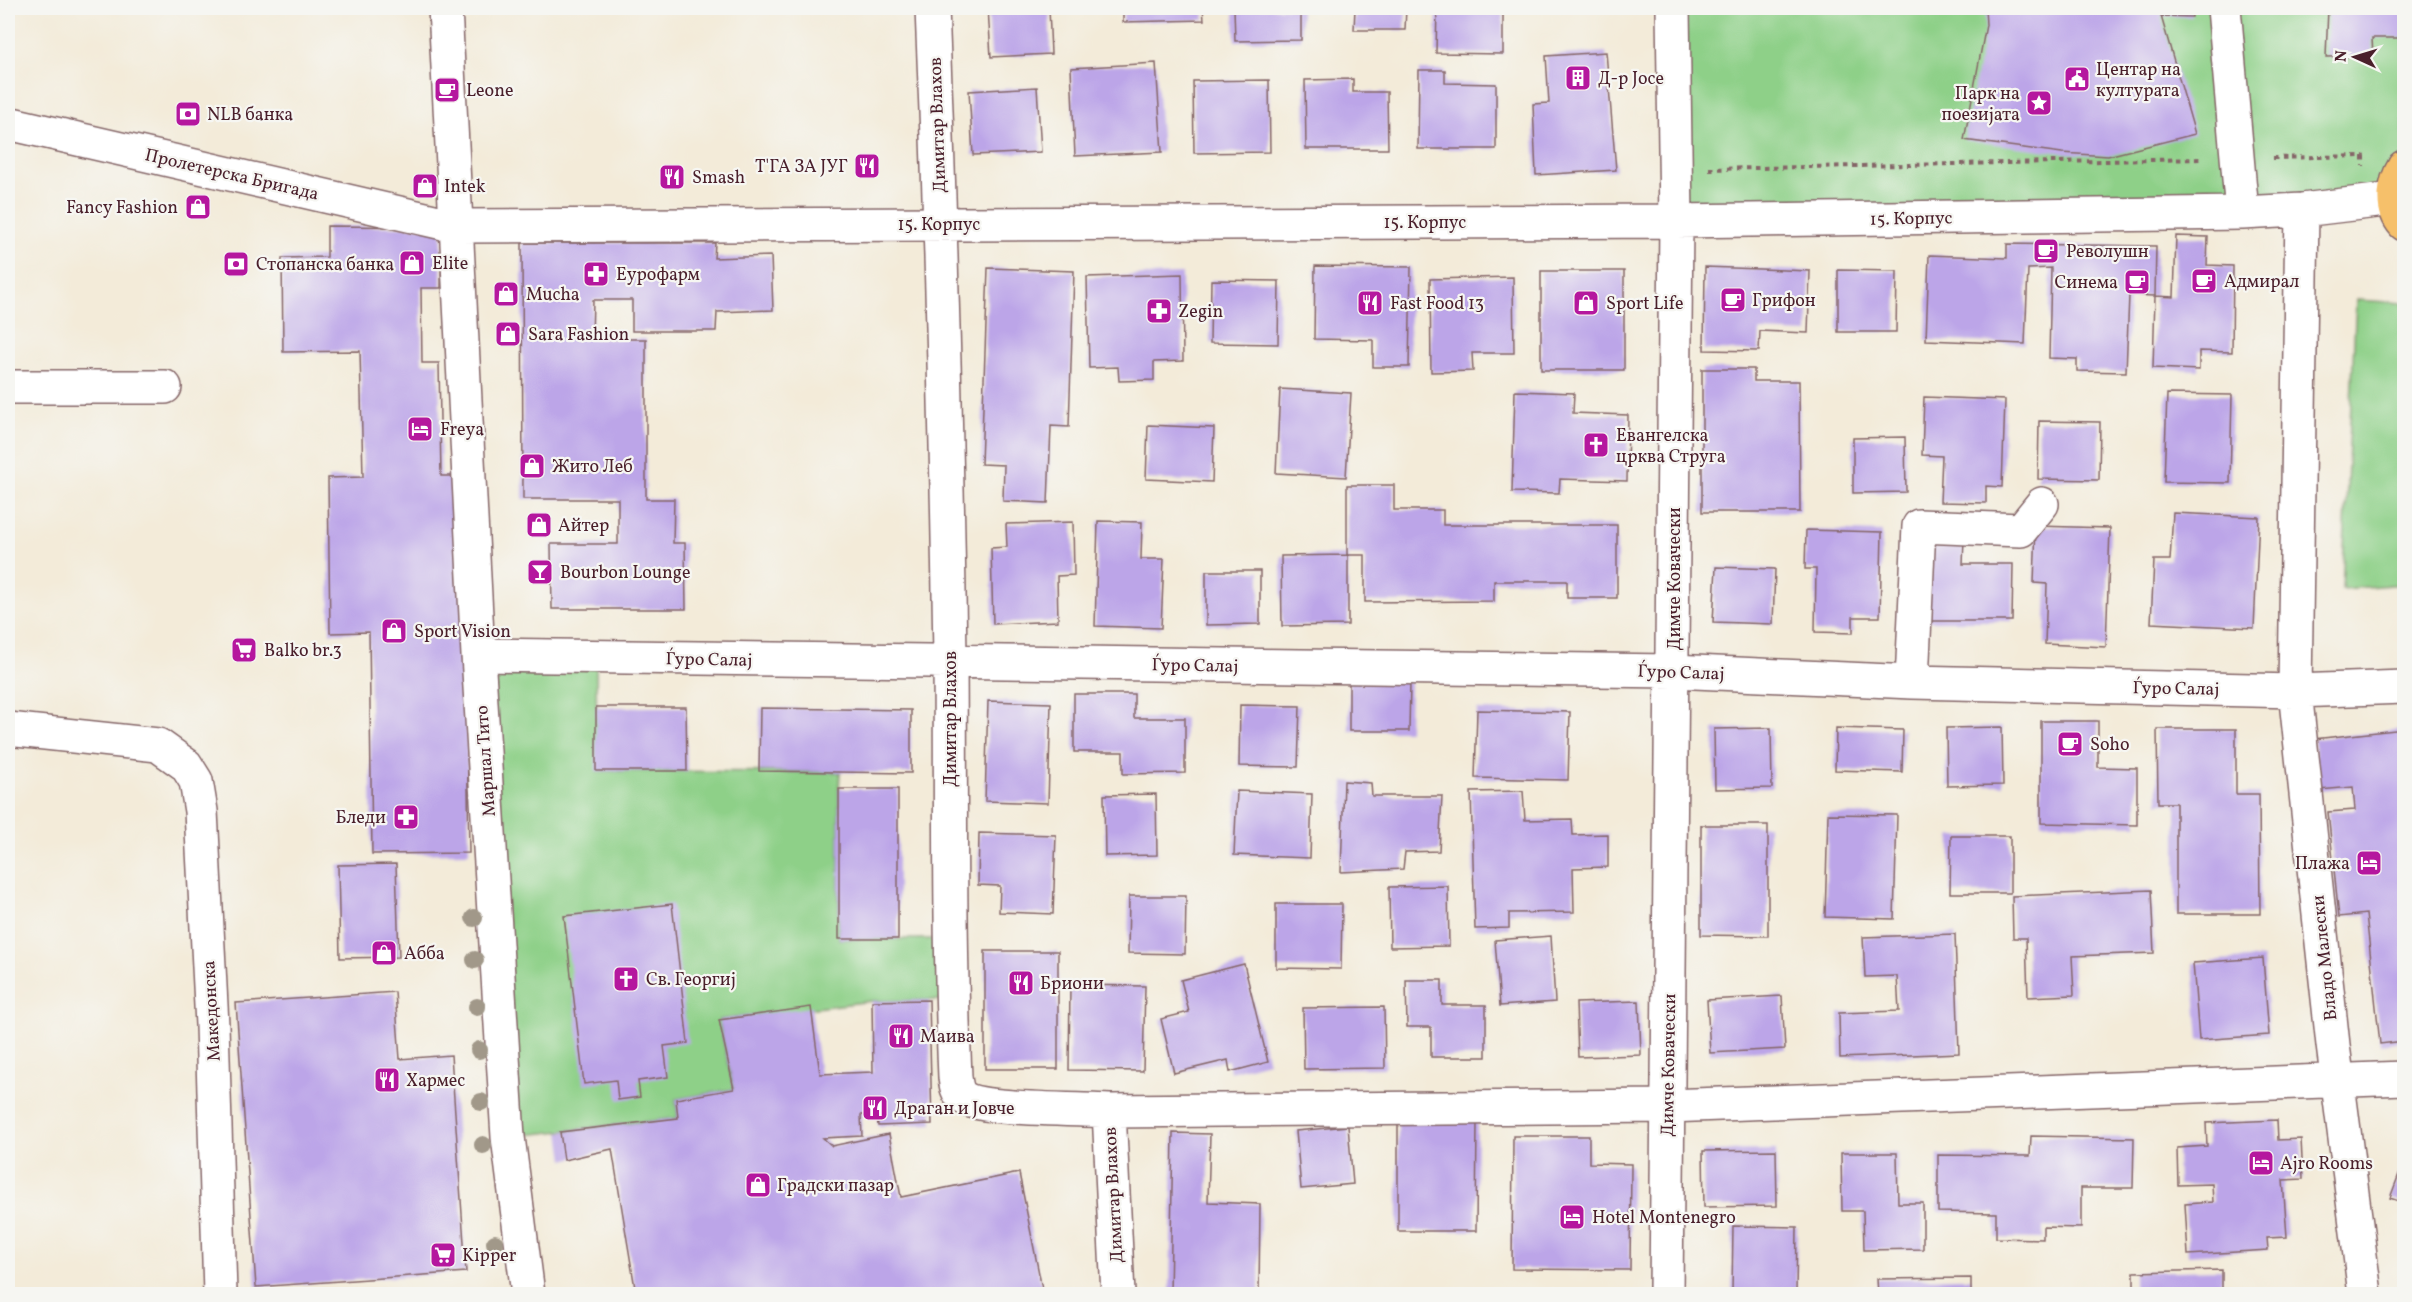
<svg xmlns="http://www.w3.org/2000/svg" width="2412" height="1302" viewBox="0 0 2412 1302" font-family="Vollkorn,serif">
	<style>
		.green { fill: #8ed088; stroke: #6c785a; stroke-width: 1.5 }
		.building { fill: #bca5e8 }
		.lines { fill: none; stroke-linecap: round; stroke-linejoin: round }
		.minor-casing { stroke: #856668; stroke-width: 36 }
		.major-casing { stroke: #856668; stroke-width: 36 }
		.path { stroke: #856668; stroke-width: 4; stroke-dasharray: 4.5 4.5; stroke-linecap: butt }
		.minor { stroke: #fff; stroke-width: 33 }
		.major { stroke: #f6c06b; stroke-width: 33 }
		.tree { fill: #a19889 }
		.labels { text-anchor: middle; stroke-width: 4.5; stroke-linejoin: round; paint-order: stroke }
		.poi-label { font-size: 18px; fill: #4a1f2b; stroke: #f6f6f2; text-anchor: start }
		.street-label { font-size: 18px; fill: #4a1f2b; stroke: #f6f6f2 }
	</style>
	<rect width="100%" height="100%" fill="#f6f6f2"/>
	<filter id="ink" filterUnits="userSpaceOnUse"><feTurbulence type="fractalNoise" baseFrequency=".0167" numOctaves="2"/><feDisplacementMap in="SourceGraphic" scale="12" xChannelSelector="R" yChannelSelector="G"/><feConvolveMatrix kernelMatrix="1 2 1 2 8 2 1 2 1" color-interpolation-filters="sRGB"/></filter>
	<filter id="wash" filterUnits="userSpaceOnUse"><feTurbulence type="fractalNoise" baseFrequency=".008" numOctaves="4" result="noise"/><feDisplacementMap in="SourceGraphic" scale="24" xChannelSelector="R" yChannelSelector="G"/><feGaussianBlur stdDeviation="1.35" result="paint"/><feColorMatrix in="noise" values="0 0 0 0 0 0 0 0 0 0 0 0 0 0 0 0 0 1.4 0 .05"/><feComposite in="paint" operator="in"/></filter>
	<g filter="url(#wash)">
		<rect width="100%" height="100%" fill="#f3ebd9"/>
		<path class="green" d="M1673,8H2404V199L1676,221Z
			M2356,300L2404,303V584L2342,589Z
			M478,655L596,657L597,771L840,772L839,789V939H950L951,1000L872,1001L719,1020L734,1089L676,1099L678,1118L508,1137Z"/>
		<g id="blocks">
			<path class="building" d="M988,8H1049L1051,54L991,57Z
				M1123,8H1203L1204,20L1123,22Z
				M1234,8H1301V40L1235,41Z
				M1355,8H1406L1405,30H1354Z
				M1437,8H1503V54L1436,53Z
				M1985,8H2192V17L2161,16L2195,134L2108,156L2062,153L1964,140L1986,25Z
				M2328,8H2404V38H2372L2373,56L2326,57Z
				M1606,52L1616,170L1536,175L1533,104L1549,103L1546,56Z
				M1156,63L1162,152L1075,156L1071,68Z
				M1419,70H1445V83L1496,84V149H1418Z
				M1353,79V92H1387L1388,149H1306L1305,80Z
				M1269,80L1270,152L1194,153L1193,81Z
				M1037,87L1041,152L973,155L969,91Z
				M327,226L442,227L441,288H421L422,363H439L441,476H463L469,853L372,854L369,632L330,633L328,478L363,477L360,351L283,352L282,258L327,257Z
				M2176,236L2208,237L2207,265L2233,266L2232,352L2199,351V370L2153,368L2155,296L2174,297Z
				M522,243H715L714,258L771,256L773,310L717,312L716,331H632V300H593L592,339H646V499H674L673,543H685L686,609H552L551,544H618V499H523Z
				M2007,244L2156,246L2155,296L2129,295L2126,372L2077,371V359L2049,358L2051,268L2028,269L2025,344L1926,340L1929,255L2007,258Z
				M1315,266L1411,267L1409,367H1373V340L1314,339Z
				M1705,267L1810,271L1808,333L1760,331L1759,351L1704,350Z
				M988,268L1074,271L1069,427L1051,426L1048,503L1003,501L1004,465L981,464Z
				M1838,270L1897,271L1896,332H1838Z
				M1541,271H1624V370H1541Z
				M1182,274L1183,361L1154,362V380L1119,381L1118,367L1089,368L1087,277Z
				M1513,277L1514,353H1472L1473,371L1431,372L1430,279Z
				M1211,280L1279,281L1278,344L1210,343Z
				M1702,369H1754V381H1799L1800,512H1702Z
				M1280,389L1351,393L1346,477L1276,473Z
				M1515,391L1574,393L1573,413L1628,415L1627,481L1560,479L1559,493L1512,492Z
				M2167,394L2232,395L2230,483L2164,482Z
				M1924,397L2005,400L2002,487L1986,486V503L1940,502L1942,456L1922,455Z
				M2039,421L2100,422L2099,480L2038,479Z
				M1148,425L1214,428L1212,482L1146,479Z
				M1905,437L1906,492L1853,493V438Z
				M1347,485H1394V510H1443V525H1617V598H1567V581H1494V601L1365,602V555H1347Z
				M2173,513L2259,517L2254,628L2151,623L2154,560H2170Z
				M1098,521L1142,522L1141,559H1164L1161,628L1095,626Z
				M1073,522L1074,575L1057,576L1058,621L993,624L991,548L1007,547L1006,524Z
				M2036,526L2110,528L2106,647L2045,644L2047,584L2034,583Z
				M1806,530L1882,532L1880,617H1853V633L1815,632L1816,569H1805Z
				M1927,539H1964L1963,564H2013L2012,621H1926Z
				M1348,555V625L1282,626L1281,556Z
				M1716,567L1775,569L1773,624L1713,622Z
				M1206,571H1260V624L1206,625Z
				M1349,681L1410,682L1409,731H1349Z
				M1074,694H1134V718H1185V773L1123,774V752H1074Z
				M988,701L1051,703L1048,803L985,801Z
				M1240,705L1300,706L1298,767L1239,766Z
				M596,707H686L687,771H596Z
				M760,708L911,710V773L759,771Z
				M1477,710L1570,712L1568,780L1475,778Z
				M2041,721H2098V767L2137,768V825L2041,823Z
				M2002,727L2003,785L1947,786L1946,728Z
				M1771,728L1772,788L1715,789L1714,729Z
				M1836,728L1903,730L1902,772L1835,770Z
				M2157,729H2236V794H2259L2260,914H2176V803H2158Z
				M2404,729V1041L2380,1044L2366,914L2339,917L2328,812L2355,810L2353,787L2319,790L2314,739Z
				M1344,781L1371,783L1372,796H1442L1439,851L1405,852L1403,869L1341,872Z
				M839,789H898V939H839Z
				M1237,791L1312,794L1310,858L1234,855Z
				M1523,791L1525,820L1572,819L1573,835L1608,834V867L1573,868L1574,912L1509,913V928L1475,929L1471,792Z
				M1156,794L1157,855L1105,856L1104,795Z
				M1828,814L1897,815L1894,919L1825,917Z
				M1701,825H1768V936L1701,935Z
				M979,833L1056,835L1053,914L999,912L1000,886L978,885Z
				M1951,836H2010V893H1950Z
				M396,864L399,957L340,958L338,865Z
				M1448,886L1449,946L1390,947L1389,887Z
				M2151,890L2154,953L2072,956L2074,995L2028,997L2026,938H2013L2012,896Z
				M1129,896H1186L1185,954L1128,953Z
				M672,904L688,1043L664,1046L668,1077L638,1081L640,1097L618,1100L616,1080L584,1084L564,916Z
				M1276,904H1342L1341,969L1276,968Z
				M1955,934L1959,1053L1840,1058L1839,1013L1899,1011L1897,976L1865,977L1863,937Z
				M1551,936L1555,1002L1500,1006L1495,940Z
				M985,951H1058V1069H985Z
				M2263,958L2269,1035L2199,1040L2193,963Z
				M1244,964L1268,1062L1230,1072L1228,1060L1174,1073L1161,1019L1189,1012L1181,980Z
				M1406,980H1442V1005H1486V1057H1431V1027H1407Z
				M1070,985L1145,986L1143,1071L1069,1070Z
				M395,992L400,1059L451,1055L466,1272L256,1287L236,1003Z
				M1782,996L1785,1049L1710,1053L1707,1000Z
				M929,1000L932,1124L878,1126L877,1115H861L862,1136L823,1138L832,1146L889,1134L901,1197L1019,1173L1043,1294H636L612,1149L564,1160L560,1132L678,1118L676,1099L734,1089L719,1020L811,1007L820,1074L873,1072L872,1001Z
				M1639,1001L1641,1055L1578,1057L1576,1003Z
				M1384,1007L1385,1068L1304,1069L1303,1008Z
				M1398,1120H1477L1476,1231H1398Z
				M2277,1120L2278,1140L2301,1139L2303,1179L2283,1180L2287,1237L2267,1238L2268,1250L2188,1255L2185,1204L2213,1202L2212,1184L2178,1185L2177,1148L2207,1146L2206,1123Z
				M1348,1126L1353,1184L1301,1189L1296,1131Z
				M1173,1133L1210,1134L1208,1202L1260,1204L1259,1294H1170Z
				M1513,1136H1589V1163L1631,1164L1630,1270L1512,1269Z
				M2031,1136L2134,1138L2133,1188H2081V1228L2043,1227V1239L1996,1238V1213L1938,1212V1155L2030,1156Z
				M1776,1150L1777,1206L1704,1207L1703,1151Z
				M1841,1153H1897L1898,1203H1923V1249L1864,1250L1863,1211H1842Z
				M2404,1161V1203L2390,1198Z
				M1733,1226L1797,1227L1796,1294H1732Z
				M2222,1270V1294H2134V1272Z
				M1971,1278V1294H1878L1877,1279Z"/>
		</g>
	</g>
	<g filter="url(#ink)">
		<use href="#blocks" fill-opacity="0" stroke="#856668" stroke-width="1.5"/>
		<g class="lines">
			<g class="minor-casing">
				<path id="minor" d="M445,8L478,655L508,1137L528,1294
					M932,8C941,224 947,441 950,658C951,798 949,937 955,1077C956,1085 957,1093 964,1098C982,1110 1082,1109 1109,1111L1118,1294
					M2224,8L2242,213
					M8,123L456,226L1676,221L2242,213L2302,210L2394,199
					M2302,210L2295,691L2333,1045L2365,1294
					M8,387H165
					M478,655L1673,671L1912,682L2295,691L2404,687
					M1912,682L1919,526L2021,530L2042,504
					M8,729L158,745L186,765L196,781L201,811L212,1025L220,1294
					M1109,1111L1668,1106L2404,1078
					M1666,1294L1676,221L1673,8"/>
			</g>
			<g class="major-casing">
				<path id="major" d="M2404,167C2394,183 2390,208 2404,224"/>
			</g>
			<path class="path" d="M2273,158L2363,156V166
				M1709,169L2202,159
				M1050,1294L1082,1290"/>
			<use href="#minor" class="minor"/>
			<use href="#major" class="major"/>
		</g>
		<g class="tree">
			<circle cx="474" cy="918" r="9"/>
			<circle cx="475" cy="960" r="9"/>
			<circle cx="477" cy="1007" r="9"/>
			<circle cx="479" cy="1050" r="9"/>
			<circle cx="481" cy="1102" r="9"/>
			<circle cx="483" cy="1145" r="9"/>
			<circle cx="495" cy="1243" r="9"/>
		</g>
	</g>
	<defs>
		<g id="building-square" transform="scale(1.35)"><rect x="-9" y="-9" width="18" height="18" rx="4" fill="#b5179e" stroke="#f6f6f2"/><path d="M-4-6H4V6H1V3H-1V6H-4ZM-2.5-4.3h1.7v1.8h-1.7ZM.8-4.3h1.7v1.8H.8ZM-2.5-1h1.7V.8h-1.7ZM.8-1h1.7V.8H.8Z" fill="#fff"/></g>
		<g id="civic-square" transform="scale(1.35)"><rect x="-9" y="-9" width="18" height="18" rx="4" fill="#b5179e" stroke="#f6f6f2"/><path d="M-.6-6.5H3V-4.5H.6V-3L4-1V1h2V6H-6V1h2V-1L-.6-3ZM-1.2 2.5V6h2.4V2.5Z" fill="#fff"/></g>
		<g id="cafe-square" transform="scale(1.35)"><rect x="-9" y="-9" width="18" height="18" rx="4" fill="#b5179e" stroke="#f6f6f2"/><path d="M-5.5-4.5H6V0H3Q3 3.5 0 3.5H-2.5Q-5.5 3.5-5.5 0ZM3-3.2v2h1.7v-2ZM-6 4.5H4V6H-6Z" fill="#fff"/></g>
		<g id="sight-square" transform="scale(1.35)"><rect x="-9" y="-9" width="18" height="18" rx="4" fill="#b5179e" stroke="#f6f6f2"/><path d="M0-6L1.8-2.2L6-1.7L2.9 1.2L3.7 5.4L0 3.3L-3.7 5.4L-2.9 1.2L-6-1.7L-1.8-2.2Z" fill="#fff"/></g>
		<g id="bank-square" transform="scale(1.35)"><rect x="-9" y="-9" width="18" height="18" rx="4" fill="#b5179e" stroke="#f6f6f2"/><path d="M-6-4H6V4H-6ZM0-2.3a2.3 2.3 0 1 0 0 4.6a2.3 2.3 0 1 0 0-4.6Z" fill="#fff"/></g>
		<g id="restaurant-square" transform="scale(1.35)"><rect x="-9" y="-9" width="18" height="18" rx="4" fill="#b5179e" stroke="#f6f6f2"/><path d="M-5-6h1v4h1v-4h1v4h1v-4h1v5L-1.5 .5V6h-2V.5L-5-1ZM5-6V6H3V1.5H1.5Q1.5-4 5-6Z" fill="#fff"/></g>
		<g id="shop-square" transform="scale(1.35)"><rect x="-9" y="-9" width="18" height="18" rx="4" fill="#b5179e" stroke="#f6f6f2"/><path d="M-5-2.5h2.3a2.7 3.5 0 0 1 5.4 0H5L5.5 6h-11ZM-1.5-2.5h3a1.5 2.3 0 0 0-3 0Z" fill="#fff"/></g>
		<g id="pharmacy-square" transform="scale(1.35)"><rect x="-9" y="-9" width="18" height="18" rx="4" fill="#b5179e" stroke="#f6f6f2"/><path d="M-2-6h4v4h4v4h-4v4h-4v-4h-4v-4h4Z" fill="#fff"/></g>
		<g id="hotel-square" transform="scale(1.35)"><rect x="-9" y="-9" width="18" height="18" rx="4" fill="#b5179e" stroke="#f6f6f2"/><path d="M-6-4.5h1.5V1H6V5H4.5V3h-9V5H-6ZM-4 0a1.8 1.8 0 1 1 3.6 0ZM.5 0V-2.5h3Q6-2.5 6 0Z" fill="#fff"/></g>
		<g id="church-square" transform="scale(1.35)"><rect x="-9" y="-9" width="18" height="18" rx="4" fill="#b5179e" stroke="#f6f6f2"/><path d="M-1.2-6h2.4v3.5h3.3v2.4h-3.3V6h-2.4V-.1h-3.3v-2.4h3.3Z" fill="#fff"/></g>
		<g id="bar-square" transform="scale(1.35)"><rect x="-9" y="-9" width="18" height="18" rx="4" fill="#b5179e" stroke="#f6f6f2"/><path d="M-6-5H6L.8 .8V4.5H3.5V6h-7V4.5H-.8V.8Z" fill="#fff"/></g>
		<g id="supermarket-square" transform="scale(1.35)"><rect x="-9" y="-9" width="18" height="18" rx="4" fill="#b5179e" stroke="#f6f6f2"/><path d="M-6-5.5h2.5l.6 2H6L4.5 2H-2.5L-4.4-4H-6ZM-1.5 3.2a1.3 1.3 0 1 0 .1 0ZM3 3.2a1.3 1.3 0 1 0 .1 0Z" fill="#fff"/></g>
	</defs>
	<g fill-rule="evenodd">
		<use href="#building-square" x="1578" y="78"/>
		<use href="#civic-square" x="2077" y="79"/>
		<use href="#cafe-square" x="447" y="90"/>
		<use href="#sight-square" x="2039" y="103"/>
		<use href="#bank-square" x="188" y="114"/>
		<use href="#restaurant-square" x="867" y="166"/>
		<use href="#restaurant-square" x="672" y="177"/>
		<use href="#shop-square" x="425" y="186"/>
		<use href="#shop-square" x="198" y="207"/>
		<use href="#cafe-square" x="2046" y="251"/>
		<use href="#shop-square" x="412" y="263"/>
		<use href="#bank-square" x="236" y="264"/>
		<use href="#pharmacy-square" x="596" y="274"/>
		<use href="#cafe-square" x="2204" y="281"/>
		<use href="#cafe-square" x="2137" y="282"/>
		<use href="#shop-square" x="506" y="294"/>
		<use href="#cafe-square" x="1733" y="300"/>
		<use href="#restaurant-square" x="1370" y="303"/>
		<use href="#shop-square" x="1586" y="303"/>
		<use href="#pharmacy-square" x="1159" y="311"/>
		<use href="#shop-square" x="508" y="334"/>
		<use href="#hotel-square" x="420" y="429"/>
		<use href="#church-square" x="1596" y="445"/>
		<use href="#shop-square" x="532" y="466"/>
		<use href="#shop-square" x="539" y="525"/>
		<use href="#bar-square" x="540" y="572"/>
		<use href="#shop-square" x="394" y="631"/>
		<use href="#supermarket-square" x="244" y="650"/>
		<use href="#cafe-square" x="2070" y="744"/>
		<use href="#pharmacy-square" x="406" y="817"/>
		<use href="#hotel-square" x="2369" y="863"/>
		<use href="#shop-square" x="384" y="953"/>
		<use href="#church-square" x="626" y="979"/>
		<use href="#restaurant-square" x="1021" y="983"/>
		<use href="#restaurant-square" x="901" y="1036"/>
		<use href="#restaurant-square" x="387" y="1080"/>
		<use href="#restaurant-square" x="875" y="1108"/>
		<use href="#hotel-square" x="2261" y="1163"/>
		<use href="#shop-square" x="758" y="1185"/>
		<use href="#hotel-square" x="1572" y="1217"/>
		<use href="#supermarket-square" x="443" y="1255"/>
	</g>
	<g class="labels">
		<g class="poi-label">
			<text x="2096" y="75">Центар на<tspan x="2096" dy="21">културата</tspan></text>
			<text x="1598" y="84">Д-р Јосе</text>
			<text x="466" y="96">Leone</text>
			<text x="2020" y="99" text-anchor="end">Парк на<tspan x="2020" dy="21">поезијата</tspan></text>
			<text x="207" y="120">NLB банка</text>
			<text x="848" y="172" text-anchor="end">Т'ГА ЗА ЈУГ</text>
			<text x="692" y="183">Smash</text>
			<text x="444" y="192">Intek</text>
			<text x="178" y="213" text-anchor="end">Fancy Fashion</text>
			<text x="2066" y="257">Револушн</text>
			<text x="432" y="269">Elite</text>
			<text x="256" y="270">Стопанска банка</text>
			<text x="616" y="280">Еурофарм</text>
			<text x="2224" y="287">Адмирал</text>
			<text x="2118" y="288" text-anchor="end">Синема</text>
			<text x="526" y="300">Mucha</text>
			<text x="1752" y="306">Грифон</text>
			<text x="1390" y="309">Fast Food 13</text>
			<text x="1606" y="309">Sport Life</text>
			<text x="1178" y="317">Zegin</text>
			<text x="528" y="340">Sara Fashion</text>
			<text x="440" y="435">Freya</text>
			<text x="1616" y="441">Евангелска<tspan x="1616" dy="21">црква Струга</tspan></text>
			<text x="552" y="472">Жито Леб</text>
			<text x="558" y="531">Айтер</text>
			<text x="560" y="578">Bourbon Lounge</text>
			<text x="414" y="637">Sport Vision</text>
			<text x="264" y="656">Balko br.3</text>
			<text x="2090" y="750">Soho</text>
			<text x="386" y="823" text-anchor="end">Бледи</text>
			<text x="2350" y="869" text-anchor="end">Плажа</text>
			<text x="404" y="959">Абба</text>
			<text x="646" y="985">Св. Георгиј</text>
			<text x="1040" y="989">Бриони</text>
			<text x="920" y="1042">Маива</text>
			<text x="406" y="1086">Хармес</text>
			<text x="894" y="1114">Драган и Јовче</text>
			<text x="2280" y="1169">Ajro Rooms</text>
			<text x="777" y="1191">Градски пазар</text>
			<text x="1592" y="1223">Hotel Montenegro</text>
			<text x="462" y="1261">Kipper</text>
		</g>
		<g class="street-label">
			<text transform="translate(937 125) rotate(-92)" y="6">Димитар Влахов</text>
			<text transform="translate(232 174) rotate(13)" y="6">Пролетерска Бригада</text>
			<text transform="translate(1911 218) rotate(-1)" y="6">15. Корпус</text>
			<text x="1425" y="228">15. Корпус</text>
			<text x="939" y="230">15. Корпус</text>
			<text transform="translate(1674 579) rotate(-90)" y="6">Димче Ковачески</text>
			<text transform="translate(709 659) rotate(1)" y="6">Ѓуро Салај</text>
			<text transform="translate(1195 665) rotate(1)" y="6">Ѓуро Салај</text>
			<text transform="translate(1681 672) rotate(2)" y="6">Ѓуро Салај</text>
			<text transform="translate(2176 688) rotate(1)" y="6">Ѓуро Салај</text>
			<text transform="translate(950 719) rotate(-90)" y="6">Димитар Влахов</text>
			<text transform="translate(485 761) rotate(-94)" y="6">Маршал Тито</text>
			<text transform="translate(2324 958) rotate(-96)" y="6">Владо Малески</text>
			<text transform="translate(211 1011) rotate(-93)" y="6">Македонска</text>
			<text transform="translate(1668 1065) rotate(-89)" y="6">Димче Ковачески</text>
			<text transform="translate(1113 1195) rotate(-93)" y="6">Димитар Влахов</text>
		</g>
	</g>
	<rect width="2412" height="1302" fill="none" stroke="#f6f6f2" stroke-width="30"/>
	<g transform="translate(2355 57) rotate(274)" stroke="#f6f6f2" stroke-width="4.5" paint-order="stroke">
	<path d="M0-4.5L10 22L0 15L-10 22Z" fill="#4a1f2b"/>
	<text y="-9" font-size="16" font-weight="bold" text-anchor="middle" fill="#4a1f2b">N</text>
	</g>
</svg>
